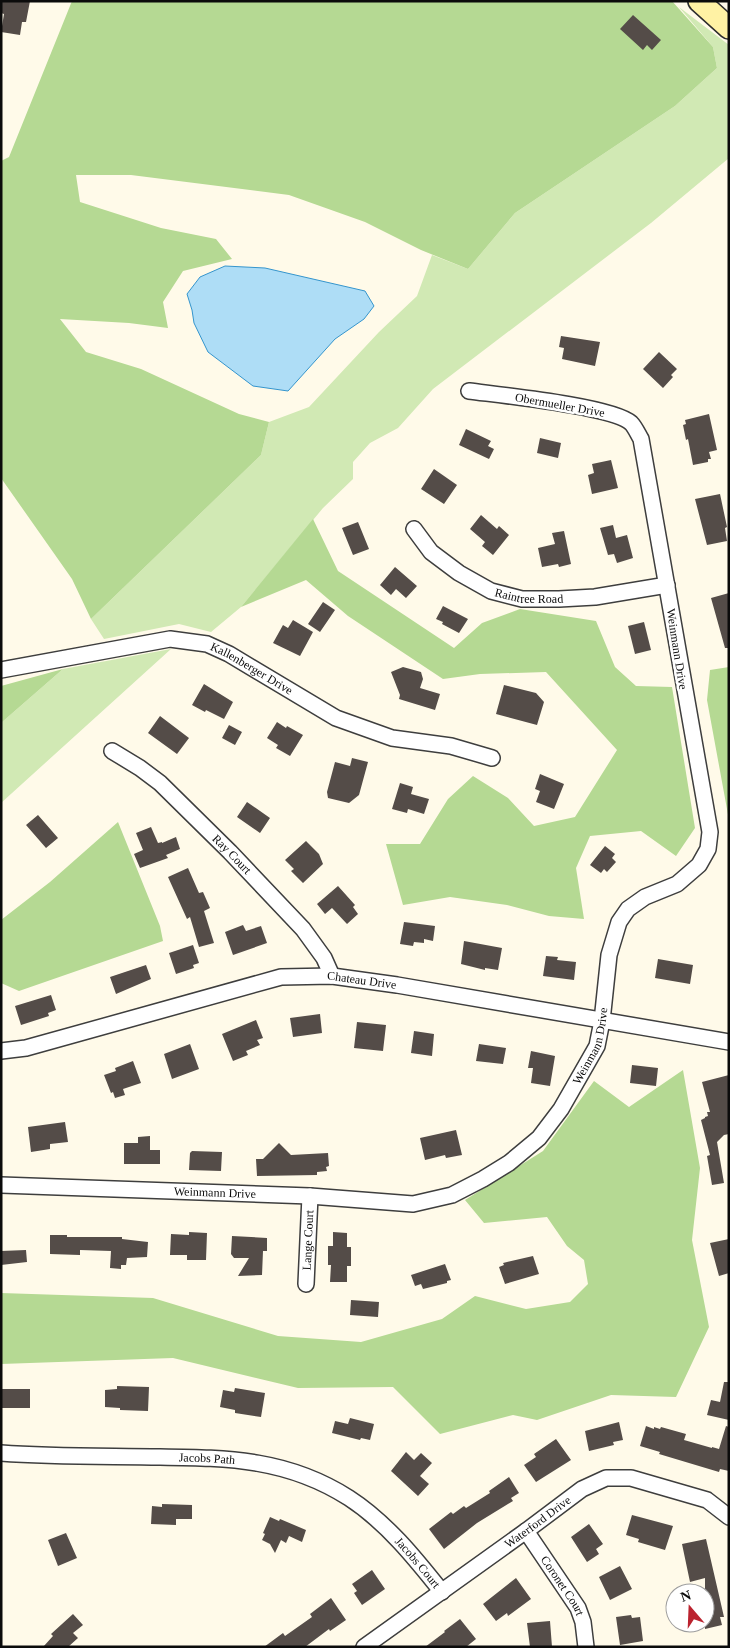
<svg xmlns="http://www.w3.org/2000/svg" width="730" height="1648" viewBox="0 0 730 1648" font-family="Georgia,serif">
	<style>
		.green { fill: #d1e9b4 }
		.forest { fill: #b5d993 }
		.water { fill: #aeddf6; stroke: #3595cd }
		.building { fill: #544c48 }
		.lines { fill: none; stroke-linecap: round; stroke-linejoin: round }
		.street-casing { stroke: #3e3e3e; stroke-width: 18 }
		.secondary-casing { stroke: #2d2d2d; stroke-width: 24 }
		.street { stroke: #fff; stroke-width: 15 }
		.secondary { stroke: #fff2a4; stroke-width: 21 }
		.labels { text-anchor: middle; stroke-width: 5; stroke-linejoin: round; paint-order: stroke }
		.street-label { font-size: 12px; fill: #0b0b0b; stroke: #fff }
	</style>
	<rect width="100%" height="100%" fill="#fffae9"/>
	<path class="green" d="M679,7L729,45V158L651,223L433,389L398,428L370,443L353,462V479L323,508L241,607L211,632L179,624L104,639L91,619L261,455L269,422L309,407L379,332L417,296L432,255L468,269L515,213L675,106L717,68L713,47Z
		M171,649L1,803V723L63,669Z"/>
	<path class="forest" d="M72,1H672L713,47L717,68L675,106L515,213L468,269L421,250L365,222L289,195L131,175H76L80,202L161,228L216,239L232,259L183,271L163,302L168,328L129,323L60,319L86,352L141,369L239,414L269,422L261,455L91,619L72,579L1,478V161L9,157Z
		M313,519L338,571L454,648L482,623L520,609L596,621L615,667L636,686L672,687L695,828L676,856L641,831L590,836L576,868L584,919L549,916L507,905L450,897L403,905L386,844H420L448,799L473,776L508,798L534,826L575,817L617,750L546,672L480,674L443,679L348,616L306,580L241,607Z
		M729,667V820L707,700L710,670Z
		M63,669L1,723V686Z
		M118,822L160,926L163,941L19,991L1,983V920L50,882Z
		M683,1070L700,1168L692,1240L709,1327L676,1397L611,1395L537,1420L513,1415L440,1434L393,1387L298,1388L173,1358L1,1364V1293L153,1298L278,1336L361,1342L442,1319L475,1296L526,1309L570,1302L588,1284L584,1260L567,1246L547,1217L484,1223L465,1200L543,1151L594,1081L629,1107Z"/>
	<path class="water" d="M225,266L265,268L365,291L374,306L364,319L335,339L288,391L253,386L208,352L194,323L192,310L187,294L200,277Z"/>
	<path class="building" d="M1,1H30L26,22H22L20,35L1,32L4,14L1,13Z
		M633,15L661,40L652,50L647,45L643,50L620,29Z
		M561,336L600,342L595,366L562,359L564,348L559,347Z
		M659,352L677,369L671,375L673,377L663,388L643,369Z
		M709,414L717,450L709,452L711,459H708V462L693,465L688,439L686,440L683,425L686,424L685,420Z
		M466,429L491,441L488,446L494,449L489,459L459,445Z
		M540,438L561,443L558,458L537,453Z
		M611,460L618,488L592,494L588,475L594,473L592,464Z
		M434,469L457,485L444,504L421,489Z
		M720,494L727,527L725,528L727,541L707,545L695,499Z
		M481,515L497,529L499,526L509,535L493,555L482,546L485,542L470,529Z
		M358,522L369,549L353,555L342,528Z
		M613,525L616,538L627,535L633,558L617,563L614,554L608,555L600,528Z
		M564,531L571,564L559,567L558,564L542,567L538,548L555,544L552,533Z
		M395,567L417,586L406,598L396,589L391,595L380,585Z
		M729,593V648H725L711,598Z
		M323,602L335,610L320,632L308,624Z
		M443,606L468,619L459,633L442,624L443,622L436,619Z
		M293,620L313,632L300,656L273,643L283,625L288,628Z
		M644,622L651,650L635,654L628,626Z
		M403,667L421,672L423,679L420,688L440,694L435,710L399,699L400,695L391,672Z
		M204,684L233,702L224,719L206,710L205,712L192,705Z
		M504,685L536,693L544,702L537,725L496,714Z
		M160,716L189,738L177,754L148,733Z
		M277,722L286,728L287,726L303,735L290,756L276,748L278,745L267,738Z
		M229,725L242,732L235,745L222,738Z
		M352,758L368,762L359,795L349,803L328,798L327,792L335,762L350,766Z
		M540,774L564,784L554,809L536,802L540,791L535,789Z
		M400,783L413,787L411,794L429,799L424,814L408,809L407,813L392,809Z
		M247,802L270,818L260,833L237,817Z
		M38,815L58,838L46,848L26,825Z
		M151,827L158,843L162,842V843L176,837L180,849L166,855L168,858L140,868L134,854L143,850L136,833Z
		M306,841L319,854L323,864L303,883L291,871L294,869L285,860Z
		M605,846L615,854L612,858L616,862L607,872L604,869L601,873L590,865Z
		M188,868L199,893L203,892L210,908L204,911L214,943L199,947L190,917L187,919L168,877Z
		M338,886L355,905L353,907L358,914L347,924L332,908L325,914L317,904Z
		M404,922L435,926L433,941L424,939V943L414,942L413,946L400,944Z
		M243,925L246,931L261,926L267,943L233,955L225,932Z
		M464,941L502,948L498,970L485,968V970L461,964Z
		M193,945L199,963L193,965L194,968L176,974L169,953Z
		M546,956L558,957L557,960L576,962L574,980L543,976Z
		M658,959L693,965L690,984L655,978Z
		M146,965L151,979L116,994L110,977Z
		M51,995L56,1010L48,1013L49,1016L21,1025L15,1006Z
		M320,1014L322,1033L293,1037L290,1018Z
		M256,1020L263,1038L257,1040L260,1045L246,1051L248,1055L233,1061L222,1034Z
		M357,1022L386,1025L383,1051L354,1048Z
		M414,1031L434,1034L432,1056L411,1053Z
		M190,1044L199,1069L172,1079L164,1054Z
		M479,1044L506,1048L503,1064L476,1061Z
		M531,1051L555,1056L550,1086L531,1083L533,1068H528Z
		M133,1061L141,1083L123,1089L125,1095L115,1098L113,1092L111,1093L104,1075L116,1071L115,1068Z
		M632,1065L658,1068L656,1086L630,1083Z
		M729,1075V1134L724,1135L717,1142L724,1183L712,1185L707,1156L710,1155L701,1120L705,1118V1117L708,1116L707,1112H710L702,1082Z
		M65,1122L68,1142L50,1144V1149L31,1152L28,1127Z
		M456,1130L462,1155L446,1158L445,1155L425,1160L420,1138Z
		M150,1136V1150H160V1164H124V1143H138V1137Z
		M279,1143L291,1155L328,1153L329,1166L326,1167L327,1171L317,1172V1175L257,1176L256,1159H263Z
		M192,1151L222,1152L221,1171L189,1170L190,1153Z
		M189,1232L207,1233L206,1260H187V1255H170L171,1234L189,1235Z
		M333,1232L347,1233V1247H351V1266H347V1282H330L331,1265H328V1246H333Z
		M50,1235H67V1237H122V1239L148,1242L147,1257L127,1258L126,1265H121V1269L110,1268L111,1251L80,1250V1255L50,1254Z
		M232,1236L267,1238V1251H263L262,1275L238,1276L249,1258H234L231,1254Z
		M729,1239V1273L719,1276L710,1243Z
		M26,1250L27,1262L1,1265V1251Z
		M533,1256L539,1274L505,1284L499,1267L504,1265L503,1263Z
		M445,1264L451,1280L447,1281V1283L423,1289L421,1284L415,1286L411,1275Z
		M351,1300L379,1302L378,1317L350,1315Z
		M724,1382H729V1420L707,1415L711,1400L720,1402Z
		M117,1386L149,1387L148,1411L120,1410V1408L105,1407V1390L117,1389Z
		M235,1388L265,1393L261,1417L235,1413V1410L220,1407L223,1390L234,1392Z
		M2,1389H30V1408H1Z
		M350,1418L374,1424L370,1440L361,1438L360,1440L332,1433L335,1421L348,1424Z
		M619,1422L623,1440L613,1442L614,1445L589,1451L585,1431Z
		M646,1426L654,1429V1427L660,1429L661,1427L686,1434L684,1440L712,1448V1447L719,1449L726,1426L729,1427V1471L720,1469L719,1472L659,1454L660,1452L640,1446Z
		M556,1439L571,1460L536,1482L524,1465L536,1457L534,1454Z
		M406,1452L414,1460L421,1453L432,1463L420,1476L429,1484L418,1496L391,1471Z
		M509,1477L519,1493L511,1498L513,1501L477,1523L444,1549L429,1529L451,1512L453,1514L464,1506L466,1508L490,1493L489,1491Z
		M162,1504L192,1505V1519H176V1525L151,1524L152,1506L162,1507Z
		M632,1515L673,1526L665,1550L638,1542L639,1539L626,1535Z
		M270,1517L279,1521L280,1519L306,1530L302,1542L289,1536L286,1543L281,1540L275,1553L270,1544L262,1540L265,1534L263,1533Z
		M589,1524L603,1544L596,1549L599,1554L587,1562L571,1537Z
		M66,1533L77,1558L58,1566L48,1540Z
		M706,1539L724,1617H720L722,1625L705,1629V1578L690,1582L682,1544Z
		M620,1566L632,1589L610,1600L599,1577Z
		M372,1570L385,1589L362,1605L354,1593L357,1591L352,1584Z
		M516,1578L531,1599L508,1616L507,1613L496,1621L483,1604Z
		M331,1598L346,1620L330,1631L329,1629L305,1647H264L283,1633L285,1636L312,1617L310,1614Z
		M73,1614L83,1625L73,1633L78,1638L68,1647H43L53,1636L51,1634Z
		M631,1615L632,1618L640,1617L643,1641L620,1645L616,1617Z
		M460,1619L476,1639L466,1647H425L445,1632L444,1631Z
		M550,1621L552,1647H530L527,1623Z"/>
	<g class="lines">
		<g class="street-casing">
			<g id="street">
				<path id="s1" d="M414,529L431,552L459,573L491,591L522,599H559L595,597L667,585"/>
				<path id="s2" d="M1,670L170,639L207,644L229,654L336,718L392,738L451,746L492,758"/>
				<path id="s3" d="M112,751L140,768L160,783L230,852L303,929L324,958L332,976"/>
				<path id="s4" d="M1,1051L26,1048L281,977L332,976L397,985L729,1042"/>
				<path id="s5" d="M1,1185L310,1196L413,1204L452,1195L483,1179L509,1163L539,1138L561,1109L597,1046L602,1021L609,955L619,922L628,909L645,897L677,884L699,865L708,849L710,832L641,439C638,434 635,427 631,423C612,406 499,395 469,391"/>
				<path id="s6" d="M306,1284L310,1196"/>
				<path id="s7" d="M1,1453C54,1457 107,1456 160,1457C230,1458 288,1459 349,1498C386,1522 415,1558 442,1592"/>
				<path id="s8" d="M526,1531L578,1608L583,1622L586,1647"/>
				<path id="s9" d="M364,1647L526,1531L582,1489L606,1478H631L707,1500L729,1517"/>
			</g>
		</g>
		<g class="secondary-casing">
			<path id="secondary" d="M699,1L729,28"/>
		</g>
		<use href="#street" class="street"/>
		<use href="#secondary" class="secondary"/>
	</g>
	<g class="labels">
		<g class="street-label">
			<text transform="translate(560 405) rotate(10)" y="4">Obermueller Drive</text>
			<text dy="4" stroke="none"><textPath href="#s1" startOffset="139">Raintree Road</textPath></text>
			<text transform="translate(677 649) rotate(81)" y="4">Weinmann Drive</text>
			<text dy="4" stroke="none"><textPath href="#s2" startOffset="260">Kallenberger Drive</textPath></text>
			<text dy="4" stroke="none"><textPath href="#s3" startOffset="159">Ray Court</textPath></text>
			<text dy="4" stroke="none"><textPath href="#s4" startOffset="371">Chateau Drive</textPath></text>
			<text dy="4" stroke="none"><textPath href="#s5" startOffset="664">Weinmann Drive</textPath></text>
			<text dy="4" stroke="none"><textPath href="#s5" startOffset="214">Weinmann Drive</textPath></text>
			<text dy="4" stroke="none"><textPath href="#s6" startOffset="44">Lange Court</textPath></text>
			<text dy="4" stroke="none"><textPath href="#s7" startOffset="206">Jacobs Path</textPath></text>
			<text dy="4" stroke="none"><textPath href="#s9" startOffset="214">Waterford Drive</textPath></text>
			<text dy="4" stroke="none"><textPath href="#s7" startOffset="450">Jacobs Court</textPath></text>
			<text dy="4" stroke="none"><textPath href="#s8" startOffset="66">Coronet Court</textPath></text>
		</g>
	</g>
	<rect width="730" height="1648" fill="none" stroke="#0b0b0b" stroke-width="5"/>
	<g transform="translate(690 1608) rotate(341)"><circle r="24" fill="#ffffff" stroke="#9d9d9d"/>
	<path d="M0-4L9 19L0 12L-9 19Z" fill="#bb232f"/>
	<text y="-8" font-size="14" font-weight="bold" text-anchor="middle" fill="#0b0b0b">N</text>
	</g>
</svg>
